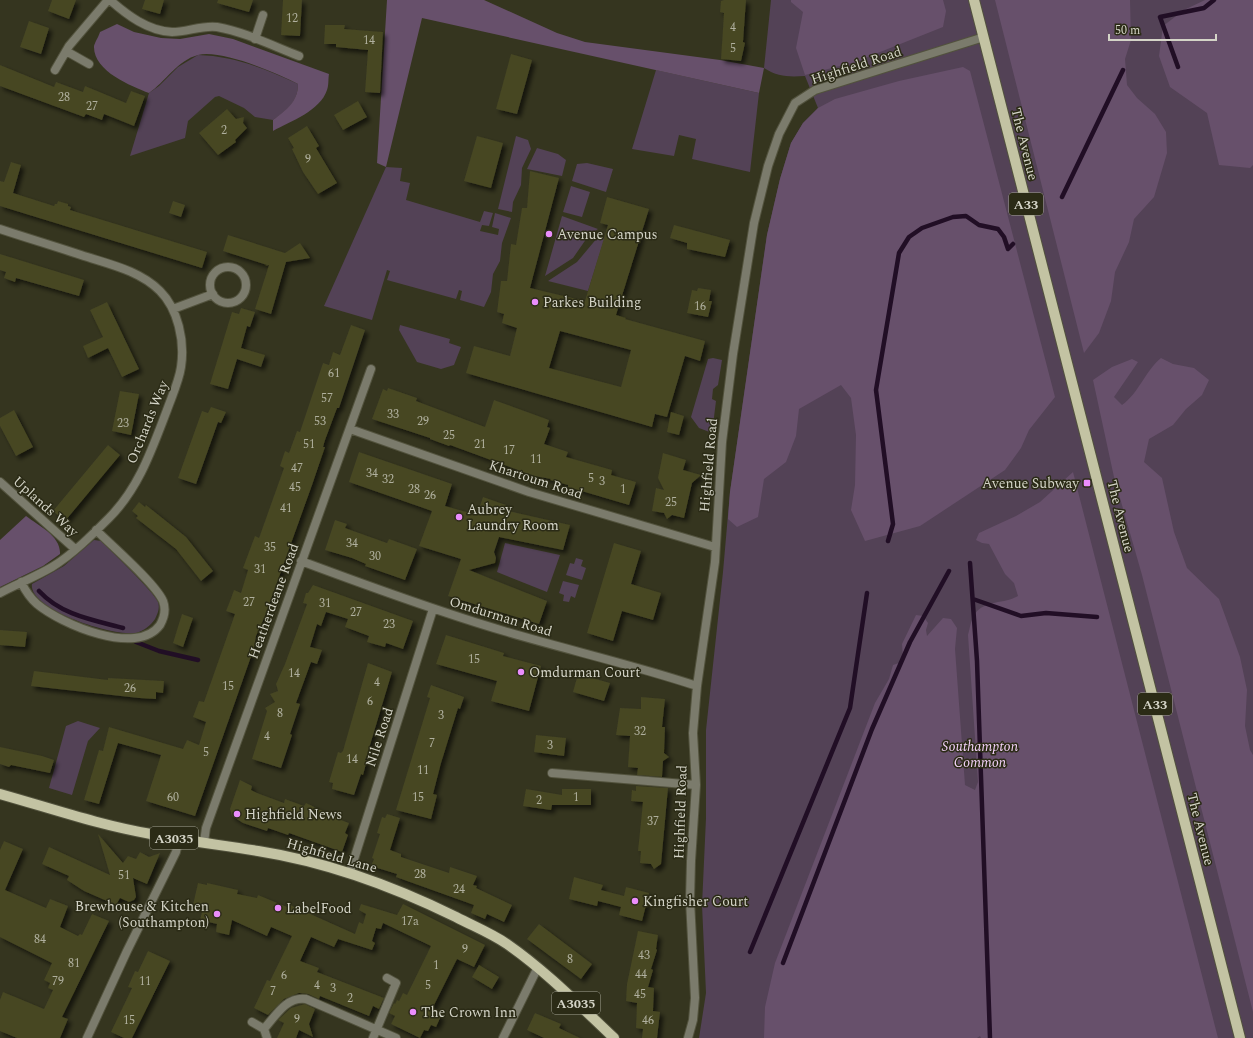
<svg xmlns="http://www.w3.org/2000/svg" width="1253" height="1038" viewBox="0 0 1253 1038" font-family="Spectral,serif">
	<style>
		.green { fill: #534256 }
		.forest { fill: #67506b }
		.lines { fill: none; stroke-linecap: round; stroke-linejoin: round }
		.stream { stroke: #210e25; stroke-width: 4.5 }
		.building { fill: #464624; fill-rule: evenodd; filter: url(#shadow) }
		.minor-casing { stroke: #52523d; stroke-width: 10 }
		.primary-casing { stroke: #52523d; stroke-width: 12 }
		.minor { stroke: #7b7b6c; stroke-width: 8 }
		.primary { stroke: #c3c3a3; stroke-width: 10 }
		.poi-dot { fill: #eb8dfc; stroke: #2b2b16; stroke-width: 1.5 }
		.labels { text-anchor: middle; stroke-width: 3; stroke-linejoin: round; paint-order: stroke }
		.number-label { font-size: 12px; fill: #b0b09e }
		.shield { fill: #2b2b16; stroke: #a1a192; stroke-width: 1 }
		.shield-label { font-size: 13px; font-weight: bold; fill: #d4d4c7 }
		.street-label { font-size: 14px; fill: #d4d4c7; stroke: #2b2b16 }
		.poi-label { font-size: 14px; fill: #d4d4c7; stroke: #2b2b16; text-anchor: start }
		.park-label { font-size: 14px; font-style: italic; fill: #f3d1f9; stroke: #2b2b16 }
	</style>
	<defs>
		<filter id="shadow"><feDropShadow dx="3.5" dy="3.5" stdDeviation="2" flood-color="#0009"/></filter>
	</defs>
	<rect width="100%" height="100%" fill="#35351f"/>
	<path class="green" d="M771,0H1253V1038H699L706,993L702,905L706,818V730L723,572L730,492L767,235L780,179L791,143L803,123L818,108L805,76C789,77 778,77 764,68Z
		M198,55C234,56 266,69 298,84C298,102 287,110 273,120L255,117L244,108L219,96L215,97L188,121L185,138L130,156L149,93L159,86L178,67Z
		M656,70L759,93L750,172L692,159L696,139L679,135L674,156L632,149Z
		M516,136L528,140L531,149L522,168L521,185L513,202L512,212L498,209Z
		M537,148L558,154L566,160L562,176L527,169Z
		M587,163L613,169L606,192L572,181L577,164Z
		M386,167L402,168L400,181L410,183L406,200L480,222L484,211L493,213L489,226L482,225L480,231L498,235L499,229L492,227L495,213L511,218L502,243L500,261L493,274L491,292L484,307L460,300L462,291L459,290L456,299L387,280L390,271L387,270L372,320L324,306Z
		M571,186L590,192L582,217L563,212Z
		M562,216L598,229L589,235L573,258L545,276Z
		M598,237H605L588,291L548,281L577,262Z
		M400,325L450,339L449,343L461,347L454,365L441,369L417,362L399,330Z
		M713,358L722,360L718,385L713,389L712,399L716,401L712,433L699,428L691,417L708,359Z
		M94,540L101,541C111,551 154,592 158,602C160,608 158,613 155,619C151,625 144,631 136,633C115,637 28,610 32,584L64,566Z
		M505,543L560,555L547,592L497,572Z
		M576,558L583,560L581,566L586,568L582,580L566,575L570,563L574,564Z
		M563,581L579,585L575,598L571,596L569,602L563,601L564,595L559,593Z
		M78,721L100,728L88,741L72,795L49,788L66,726Z"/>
	<path class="forest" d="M387,0H484L557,33L585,42L720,60L764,68L759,93L422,18L386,167L377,163Z
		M791,0H943L946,11L943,27L855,62L805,75L796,48L803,12L791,2Z
		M995,0H1130L1131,40L1125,59L1127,85L1137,98L1155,114L1166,132L1167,153L1154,197L1134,219L1129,242L1115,272L1111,301L1099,333L1084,353Z
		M1205,0H1253V165L1250,168L1219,165L1207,113L1170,87L1159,56L1163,26L1184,10Z
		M117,24L134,32L161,38L180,39L209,34L233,39L329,74C328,79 329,85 327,90C320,111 291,121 273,131V120C286,110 298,102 298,84C277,73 221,49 198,55C178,60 165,82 149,93C131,86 93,71 94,46C95,42 99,36 100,32Z
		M963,67L970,71L1055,397L1029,430L1021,448L1005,470L920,526L865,541L851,510L855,485L856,435L851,398L841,385L799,409L796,436L786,462L764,479L758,517L737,527L728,519L730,492L767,235L780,179L791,143L803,123L818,108L835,99L899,81Z
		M1161,358L1173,364L1194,368L1209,380L1202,395L1186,409L1173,425L1149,439L1144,462L1162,478L1174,532L1187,568L1219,599L1240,657L1247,690L1245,726L1250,750L1253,755V1012L1142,575L1114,477L1093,380L1112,367L1132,359L1138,362L1114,397L1122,405C1139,393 1145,371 1161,358Z
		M1073,472L1218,1038H981L980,1036L977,1038H764L765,1007L775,963L875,703L889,679L893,665L899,663L903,657L902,644L916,615L923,616L928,623L926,630L927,636L943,618L951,619L957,628L955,649L965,785L975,790L978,782L968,635C970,628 971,619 975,614C984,600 1005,604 1018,596L1014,583L1005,574L989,544L982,543L976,540L979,533L1016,516L1040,502Z
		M26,516C39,526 61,536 60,554L43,566L0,587V540Z"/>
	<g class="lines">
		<path class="stream" d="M1178,67L1160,17L1204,8L1214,0
			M1062,197L1123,70
			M888,541L893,524L876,390L899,253L909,237L922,228L953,217L966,216L979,225L998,229L1004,237L1008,249L1013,244
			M970,563L977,661L990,1038
			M39,591C61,615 93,620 123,628
			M973,599L1021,616L1046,613L1097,617
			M136,642L159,651L198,660
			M750,952L850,708L867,593
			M783,963L872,729L910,642L949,571"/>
	</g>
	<path class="building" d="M52,0H76L69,19L48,11Z
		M145,0H164L160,14L142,9Z
		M218,0H253L249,12L217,3Z
		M283,0H302L300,36L281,35Z
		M724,0H746L743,42L745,43L741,61L721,59L724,13L720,12L721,1Z
		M29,21L49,28L41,54L20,47Z
		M325,25H345L344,29L383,32L380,93L365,92L368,50L336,47V44H324Z
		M511,54L532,60L517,114L496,109Z
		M0,65L54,87L56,82L83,92L85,86L126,103L131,91L145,96L134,126L104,114L102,120L86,114L84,117L0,86Z
		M358,101L367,117L343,130L334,115Z
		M227,109L236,119L244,117L243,123L247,128L235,140L236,142L218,155L199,133Z
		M307,126L319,146L316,148L337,183L318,194L303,172L292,149L294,148L288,138Z
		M477,136L503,143L491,188L464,181Z
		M11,162L21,165L13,193L54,206L55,204H57L58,201L68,204V206L71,207L70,210L207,252L202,268L0,206V181L4,182Z
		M530,171L559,178L530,288L585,301L608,225L600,223L607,197L649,209L616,315L626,318L625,319L705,341L700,361L685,356L667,417L655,414L652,427L466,373L474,346L510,356L517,328L502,323L504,314L497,312L501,281H507L511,244L516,245L522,208H527ZM560,331L631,350L621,387L549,368Z
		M173,201L185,205L181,217L169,213Z
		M674,225L730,240L725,257L687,249V243L670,238Z
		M228,235L285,253L300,243L310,258L286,262L271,314L255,309L269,265L265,266L267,265L223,251Z
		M0,254L84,280L79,296L16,278L15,282L4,278L6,272L0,270Z
		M698,288L711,290L709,301H712L708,317L687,313L692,290L697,291Z
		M107,302L139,369L122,377L108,348L88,358L83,346L103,337L90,310Z
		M241,308L255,312L250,327L247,326L241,348L265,355L261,367L237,359L228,389L210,384L232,312L239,314Z
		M351,325L365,330L339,408H337L325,440L323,447H325L312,485L265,616L256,636L254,648L195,816L146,801L161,755L118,743L99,804L84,800L99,750L103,751L109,727L183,749L187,740L199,745L206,722L193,717L199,701L204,702L235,614L226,611L230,601L234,590L241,593L248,570L243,568L255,536L259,538L284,468L280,466L285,451L289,453L297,431L300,432L323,363L329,365L333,352L340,355Z
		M388,388L417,398L416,401L485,427L494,400L549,420L547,427L550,428L544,444L568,452L566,457L612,470L611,475L636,482L629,505L568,487V485L550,480L551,479L534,476L450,445L449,446L430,439V438L372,419L383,389L387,391Z
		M120,391L139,394L131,435L112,431Z
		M211,407L226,412L221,423L218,422L196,484L178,478L202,411L208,413Z
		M14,410L33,447L16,456L0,426V418Z
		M671,412L684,416L679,435L667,432Z
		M108,445L120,455L65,521L53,511Z
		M359,452L452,484L445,506L477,515L483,497L506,505L504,510L570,525L563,550L499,537L494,552L496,558L495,563L469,570L547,601L539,624L448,596L461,559L419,546L432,511L349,482Z
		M663,453L686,460L683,470L701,475L692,483L684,518L672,515L667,519L664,513L652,511L656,488L664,490L658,478Z
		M139,502L145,507L146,505L186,537L213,571L201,581L176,549L136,518L138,516L132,511Z
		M335,520L347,524L345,528L387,543L389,539L417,549L405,580L365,566L366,564L352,558L325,550Z
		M614,543L641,551L631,584L661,593L653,620L622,611L613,641L587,633Z
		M313,585L413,621L403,649L386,643L385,647L367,642L369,636L345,627L348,619L326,612L321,626L317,624L310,647L322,650L317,664L311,662L296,703L300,704L290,734L292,735L281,768L252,759L267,711L265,708L275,702L270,694L278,691L276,684L285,664L307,604L303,603L306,593H308Z
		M182,614L193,618L183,647L173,643Z
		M0,630L27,632L25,647L0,645Z
		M446,635L504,653L503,656L541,666L529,711L491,701L497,681L436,664Z
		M368,663L392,672L367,755L365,760H367L363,775L361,774L354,795L332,789L333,783L329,782L338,752L341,753L343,751Z
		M34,671L108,680V678L164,681L163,693L156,692V699L139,698L31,686Z
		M578,674L610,683L604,701L573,692Z
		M431,685L464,697L460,709L458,708L441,763L433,794L437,795L431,819L396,810L430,698L427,697Z
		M641,697L665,699L662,727H665L664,753L669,757L663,761L662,777L637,775L638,768L628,767L630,736L616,735L620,708L641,709Z
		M536,735L566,738L564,756L534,752Z
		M0,747L42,756L54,760L50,773L11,765L9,767L0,764Z
		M240,780L252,786L251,790L257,793L284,803L285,799L304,806L306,803L331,815L330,816L349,823L345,833L348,835L342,852L289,833L288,835L268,828L267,831L243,823L232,816L230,809Z
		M636,786L668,788L661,864L654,869L651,864L640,863L641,851H638L643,802L631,801L632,790L636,791Z
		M526,789L562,795V789H591V805H552L551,810L523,806Z
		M387,814L400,818L390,850L401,854V857L449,873L450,867L477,876L473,885L477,886L476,888L512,905L504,922L487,914L485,919L471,913L474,905L396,877L397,874L371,866L374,859L372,858L380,834L377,833L382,817L385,818Z
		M98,834L123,863L128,856L136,859L140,852L149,857L160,853L147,884L133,878L136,897L134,900L129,902L120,898L116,905L84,891L67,880L69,876L42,864L49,847L110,875Z
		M4,841L23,849L5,890L46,908L50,899L68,906L60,927L78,936L80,934L82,935L92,914L109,921L62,1017L68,1019L60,1038H17L0,1031V1000L3,992L44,1009L53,990L48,988L50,983L44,980L52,963L0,937V850Z
		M574,877L603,885L601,890L624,896L626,887L649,893L642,921L619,915L621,907L598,901L597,906L569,899Z
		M198,883L207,885V883L238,890L237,894L257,898L258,895L287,907L288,904L355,934L359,922L363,924L366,914L359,910L361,904L397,915L403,904L485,945L474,967L457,959L431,1011L441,1016L436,1027L431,1025L428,1031L424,1030L420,1038L391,1024L395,1016L389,1013L394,1003L395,1004L397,1000L399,1001L403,993L407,995L431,946L383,923L381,929L376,928L372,941L375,943L372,950L338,939L334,947L311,937L300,961L319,968L317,972L384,998L379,1009L373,1006L369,1016L320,996L319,999L308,994L299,993L284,999L268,1015L254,1008L267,980L270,981L292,936L271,927L267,936L232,920L229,935L216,932L217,924L200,920L203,908L193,905Z
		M539,924L592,964L581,979L527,939Z
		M638,931L658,935L656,949L657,950L651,969L653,970L648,987L654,988L653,1011L660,1012L657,1038H642L643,1029L636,1028L637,1003L626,1001L627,984Z
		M148,951L170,961L132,1038H124L111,1032L132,988L128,987L135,971L138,972Z
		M479,965L499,977L492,989L472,977Z
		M305,1004L315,1009L309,1024L313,1037L299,1030L296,1038H277L284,1023L278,1020L291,1008Z
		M535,1013L561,1024L559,1028L580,1038H544L527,1030Z"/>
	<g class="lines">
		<g class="minor-casing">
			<path id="minor" d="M110,0C127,15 148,31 172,32C187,32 202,25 217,27C245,32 273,46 299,56
				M255,39L263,15
				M66,51L89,64
				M55,70L69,46L108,0
				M0,229C27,238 54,246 81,255C108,264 139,270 160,291C178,309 185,341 181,367C179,381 172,396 167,410C152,449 139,488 109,518C92,535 72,555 52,567C35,577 17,584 0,593
				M210 285a18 18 0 1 1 36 0a18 18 0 1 1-36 0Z
				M173,309L213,294
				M350,429L529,492L715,547
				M0,482L75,549
				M301,561C368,586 436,611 504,631C568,650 634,665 697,686
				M21,582C25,590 30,598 37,604C61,624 137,657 160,625C164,618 166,609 163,601C155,583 111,545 96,530
				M552,773L696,785
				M204,842L206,828L371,369
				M350,872L433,609
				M252,1022L264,1029
				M87,1038L127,951L176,852L179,838
				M267,1038L264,1029C276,1015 287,996 306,999L396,1038
				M373,1038L396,983L387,978
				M503,1038L538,967
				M688,1038L693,1020L695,998L690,900L691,861L696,785L693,733L697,686L715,562L722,442L733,354L754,223L768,166L779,134L795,103L815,90L984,37"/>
		</g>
		<g class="primary-casing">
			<path id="primary" d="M974,0L1240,1038
				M0,794C50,808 99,825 151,834C186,841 222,845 258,851C328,862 393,886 456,917C473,926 491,933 507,944C546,971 580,1006 614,1038"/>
		</g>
		<use href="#minor" class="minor"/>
		<use href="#primary" class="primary"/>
	</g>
	<g class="poi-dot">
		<circle cx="549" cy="234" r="4"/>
		<circle cx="535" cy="302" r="4"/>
		<rect x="1083" y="479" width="8" height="8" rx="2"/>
		<circle cx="459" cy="517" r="4"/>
		<circle cx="521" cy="672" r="4"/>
		<circle cx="237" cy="814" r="4"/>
		<circle cx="635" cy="901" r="4"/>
		<circle cx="278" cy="908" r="4"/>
		<circle cx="217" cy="914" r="4"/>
		<circle cx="413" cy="1012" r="4"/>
	</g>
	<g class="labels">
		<g class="number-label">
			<text x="292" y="22">12</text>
			<text x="733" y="31">4</text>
			<text x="369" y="44">14</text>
			<text x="733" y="52">5</text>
			<text x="64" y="101">28</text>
			<text x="92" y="110">27</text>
			<text x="224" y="134">2</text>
			<text x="308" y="163">9</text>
			<text x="700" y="310">16</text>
			<text x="334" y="377">61</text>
			<text x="327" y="402">57</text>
			<text x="393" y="418">33</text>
			<text x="320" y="425">53</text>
			<text x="423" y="425">29</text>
			<text x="123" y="427">23</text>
			<text x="449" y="439">25</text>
			<text x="309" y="448">51</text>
			<text x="480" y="448">21</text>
			<text x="509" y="454">17</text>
			<text x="536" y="463">11</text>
			<text x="297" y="472">47</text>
			<text x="372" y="477">34</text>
			<text x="591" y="482">5</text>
			<text x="388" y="483">32</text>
			<text x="602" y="485">3</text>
			<text x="295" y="491">45</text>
			<text x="414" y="493">28</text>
			<text x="623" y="493">1</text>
			<text x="430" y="499">26</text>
			<text x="671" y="506">25</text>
			<text x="286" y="512">41</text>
			<text x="352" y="547">34</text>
			<text x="270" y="551">35</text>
			<text x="375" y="560">30</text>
			<text x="260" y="573">31</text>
			<text x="249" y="606">27</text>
			<text x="325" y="607">31</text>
			<text x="356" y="616">27</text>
			<text x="389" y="628">23</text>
			<text x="474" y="663">15</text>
			<text x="294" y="677">14</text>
			<text x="377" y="686">4</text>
			<text x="228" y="690">15</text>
			<text x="130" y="692">26</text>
			<text x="370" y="705">6</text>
			<text x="280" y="717">8</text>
			<text x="441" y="719">3</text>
			<text x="640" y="735">32</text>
			<text x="267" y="740">4</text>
			<text x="432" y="747">7</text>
			<text x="550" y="749">3</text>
			<text x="206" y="756">5</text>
			<text x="352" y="763">14</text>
			<text x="423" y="774">11</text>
			<text x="173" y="801">60</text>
			<text x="418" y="801">15</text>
			<text x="576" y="801">1</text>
			<text x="539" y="804">2</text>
			<text x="653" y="825">37</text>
			<text x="420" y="878">28</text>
			<text x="124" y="879">51</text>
			<text x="459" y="893">24</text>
			<text x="410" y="925">17a</text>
			<text x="40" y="943">84</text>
			<text x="465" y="953">9</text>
			<text x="644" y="959">43</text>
			<text x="570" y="963">8</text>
			<text x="74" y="967">81</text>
			<text x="436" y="969">1</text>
			<text x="641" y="978">44</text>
			<text x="284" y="979">6</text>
			<text x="58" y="985">79</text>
			<text x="145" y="985">11</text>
			<text x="317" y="989">4</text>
			<text x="428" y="989">5</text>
			<text x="333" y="992">3</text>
			<text x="273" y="995">7</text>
			<text x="640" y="998">45</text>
			<text x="350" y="1002">2</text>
			<text x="297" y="1023">9</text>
			<text x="129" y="1024">15</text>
			<text x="648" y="1024">46</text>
		</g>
		<g class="shield">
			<rect x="1009" y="193" width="34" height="22" rx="3"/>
			<rect x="1138" y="693" width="34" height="22" rx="3"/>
			<rect x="150" y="827" width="48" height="22" rx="3"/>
			<rect x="552" y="992" width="48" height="22" rx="3"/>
		</g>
		<g class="shield-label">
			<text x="1026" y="209">A33</text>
			<text x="1155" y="709">A33</text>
			<text x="174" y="843">A3035</text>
			<text x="576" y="1008">A3035</text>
		</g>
		<g class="street-label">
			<text transform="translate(856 65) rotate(-18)" y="5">Highfield Road</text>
			<text transform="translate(1025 144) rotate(76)" y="5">The Avenue</text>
			<text transform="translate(147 422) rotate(-68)" y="5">Orchards Way</text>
			<text transform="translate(708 465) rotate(-85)" y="5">Highfield Road</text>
			<text transform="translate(536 479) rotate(18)" y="5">Khartoum Road</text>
			<text transform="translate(46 506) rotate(42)" y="5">Uplands Way</text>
			<text transform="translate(1121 516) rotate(76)" y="5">The Avenue</text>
			<text transform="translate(273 601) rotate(-70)" y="5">Heatherdeane Road</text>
			<text transform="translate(501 616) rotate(17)" y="5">Omdurman Road</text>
			<text transform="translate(379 737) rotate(-72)" y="5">Nile Road</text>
			<text transform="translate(680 812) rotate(-88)" y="5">Highfield Road</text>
			<text transform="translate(1201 829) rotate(76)" y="5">The Avenue</text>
			<text transform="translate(332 855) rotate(16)" y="5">Highfield Lane</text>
		</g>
		<g class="poi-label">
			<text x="557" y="239">Avenue Campus</text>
			<text x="543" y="307">Parkes Building</text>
			<text x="1079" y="488" text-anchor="end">Avenue Subway</text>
			<text x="467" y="514">Aubrey<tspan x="467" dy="16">Laundry Room</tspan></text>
			<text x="529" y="677">Omdurman Court</text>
			<text x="245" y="819">Highfield News</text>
			<text x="643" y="906">Kingfisher Court</text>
			<text x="209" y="911" text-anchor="end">Brewhouse &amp; Kitchen<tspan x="209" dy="16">(Southampton)</tspan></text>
			<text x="286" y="913">LabelFood</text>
			<text x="421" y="1017">The Crown Inn</text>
		</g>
		<g class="park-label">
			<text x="980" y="751">Southampton<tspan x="980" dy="16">Common</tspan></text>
		</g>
	</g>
	<path d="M1109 34v6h107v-6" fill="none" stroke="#d4d4c7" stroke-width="2"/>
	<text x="1115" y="34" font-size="12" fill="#d4d4c7" stroke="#2b2b16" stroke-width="3" paint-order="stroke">50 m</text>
</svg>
